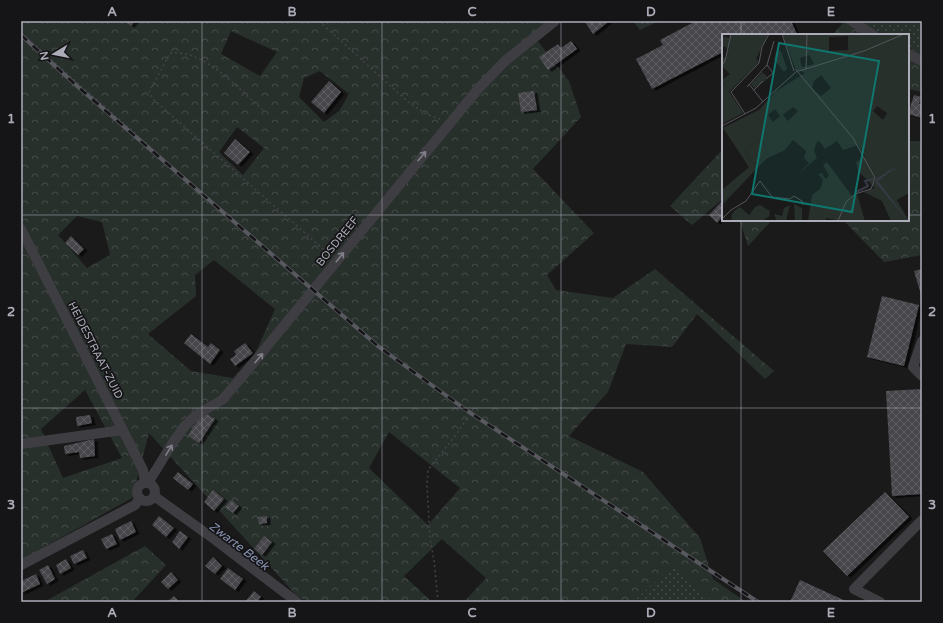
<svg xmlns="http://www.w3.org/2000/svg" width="943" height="623" viewBox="0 0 943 623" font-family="'Varela Round',sans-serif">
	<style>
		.grass { fill: url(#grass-dots) }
		.forest { fill: url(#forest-crowns); fill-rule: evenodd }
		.building { fill: url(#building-cross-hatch); filter: url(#shadow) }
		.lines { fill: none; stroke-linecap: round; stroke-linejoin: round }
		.path { stroke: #434349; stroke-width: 1.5; stroke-dasharray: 2 3; stroke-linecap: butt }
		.minor { stroke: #3e3d42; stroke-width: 10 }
		.rail-casing { stroke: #58585f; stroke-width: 4 }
		.rail { stroke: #151416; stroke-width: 2.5; stroke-dasharray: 8; stroke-linecap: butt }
		.oneway { stroke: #81808a }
		.grid { fill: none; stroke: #adadba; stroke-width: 1; stroke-opacity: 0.55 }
		.labels { text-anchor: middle; stroke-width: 3.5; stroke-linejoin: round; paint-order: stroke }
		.street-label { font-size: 11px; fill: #adadba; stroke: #151416 }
		.water-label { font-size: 12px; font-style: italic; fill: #8892b0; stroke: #151416 }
		.inset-river { fill: none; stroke: #363a44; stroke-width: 2 }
		.inset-road { fill: none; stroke: #55555b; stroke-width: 1 }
		.view { fill: #0f766e; fill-opacity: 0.15; stroke: #0f766e; stroke-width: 2 }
		.inset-edge { fill: none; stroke: #adadba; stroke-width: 2 }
		.neatline { fill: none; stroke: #adadba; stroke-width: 1.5 }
		.grid-label { font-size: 13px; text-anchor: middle; font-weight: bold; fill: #adadba }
	</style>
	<defs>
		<pattern id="grass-dots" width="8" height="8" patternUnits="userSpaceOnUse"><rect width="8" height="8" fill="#28302c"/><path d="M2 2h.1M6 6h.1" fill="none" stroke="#444b48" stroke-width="1.8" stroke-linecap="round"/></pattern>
		<pattern id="forest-crowns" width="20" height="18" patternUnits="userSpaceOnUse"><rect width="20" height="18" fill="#28302c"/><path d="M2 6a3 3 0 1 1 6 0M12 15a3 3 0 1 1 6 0" fill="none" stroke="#444b48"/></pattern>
		<pattern id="building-cross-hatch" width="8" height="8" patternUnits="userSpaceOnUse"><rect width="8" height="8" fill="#47474b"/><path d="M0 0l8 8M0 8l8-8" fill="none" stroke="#5f5f63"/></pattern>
		<filter id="shadow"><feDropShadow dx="3.5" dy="2" stdDeviation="0" flood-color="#0009"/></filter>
	</defs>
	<rect width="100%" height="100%" fill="#1a1a1b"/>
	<path class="grass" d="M848,21H922V51L908,49V35H878Z
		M671,566L715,602H633Z"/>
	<path class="forest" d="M21,21H549L533,35L569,81L581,117L533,169L594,233L547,275L556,290L613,298L655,269L774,371L765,379L697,314L672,347L626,344L608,392L569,436L643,472L700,538L713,579L746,602H715L671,566L633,602H464L486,578L442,539L404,576L432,602H307L296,595L149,433L132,498L21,560ZM231,31L277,52L260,76L221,54ZM320,71L349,94L339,111L324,122L299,97L304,78ZM237,127L264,148L243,175L219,152ZM77,216L102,222L110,255L87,268L58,235ZM214,260L275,309L256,352L233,378L191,371L148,334L196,296L195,275ZM85,390L122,458L63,478L41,429ZM389,432L460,488L428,525L369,468Z
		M633,21H659L640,30Z
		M845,21H853L880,35H832Z
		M908,49L922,51V92L908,89Z
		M908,141H922V255L884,262L843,220H908Z
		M723,149V199L692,225L670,206Z
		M742,220H772L748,246L740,221Z
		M145,546L166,565L132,602H44Z"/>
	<path class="building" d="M125,21H135L131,26Z
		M586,21H608V22L593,34L585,22Z
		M696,21H791L797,34L794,35H723V52L652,89L636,59L663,45L660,40Z
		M571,41L577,49L548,70L539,57L558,44L561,48Z
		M329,81L341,92L324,113L311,102Z
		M534,91L537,110L521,112L518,93Z
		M914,95L921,97L919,104L922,105V118L908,114Z
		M235,139L250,152L238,165L224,153Z
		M723,200V216L717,223L709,215Z
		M71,236L84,249L78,255L65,243Z
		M922,269V298L914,271Z
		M882,296L919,305L904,366L867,357Z
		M191,334L208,347L211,343L220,350L210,364L184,343Z
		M245,343L253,353L235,366L230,359L236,355L234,351Z
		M922,389V494L892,496L886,391Z
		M203,412L215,419L199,443L188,436Z
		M90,415L92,423L77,426L76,417Z
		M94,439L95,456L80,458L79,452L65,454L64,446Z
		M178,472L193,484L188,490L173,478Z
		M213,490L224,499L214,511L204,502Z
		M885,492L909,517L847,576L823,551Z
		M231,500L239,506L233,513L225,507Z
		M159,516L174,528L166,537L152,525Z
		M267,516V523L259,524L258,517Z
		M131,521L136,532L120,540L115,529Z
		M180,531L188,537L179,549L172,542Z
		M112,534L117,544L106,549L101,539Z
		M264,536L272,542L262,555L254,549Z
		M83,550L87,558L74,564L70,556Z
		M213,557L222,566L215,574L205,566Z
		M66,559L71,568L60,574L56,565Z
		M48,565L55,579L47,584L39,570Z
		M228,568L243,579L235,590L220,579Z
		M171,572L178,580L168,589L161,582Z
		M36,574L40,584L21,593V581Z
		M800,580L848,602H790Z
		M254,591L261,597L257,602H245Z
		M174,596L179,601L167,602Z"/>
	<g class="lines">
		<path class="path" d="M319,21L408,102L426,114L442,120
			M21,33L307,285
			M263,110C241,91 214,61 186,54C181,53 175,53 170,53L149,92L154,100L331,256
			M438,602L434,560L430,539L427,486L428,470L455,436L468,417"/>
		<path class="minor" d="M852,21L873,35
			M908,54L922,61
			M21,229L143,470L145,483
			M922,341L913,367L922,376
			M21,444L123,430
			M148,483L172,444L184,427L196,415L222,400L241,378L478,89L505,61L555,21
			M137 492a9 9 0 1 1 18 0a9 9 0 1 1-18 0Z
			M154,496L214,539L297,602
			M21,565L135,505L140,498
			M880,602L854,589L922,520"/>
		<g class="rail-casing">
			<path id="rail" d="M21,35L77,86L379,347L469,412L758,602"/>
		</g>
		<use href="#rail" class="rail"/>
	</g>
	<defs><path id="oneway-shaft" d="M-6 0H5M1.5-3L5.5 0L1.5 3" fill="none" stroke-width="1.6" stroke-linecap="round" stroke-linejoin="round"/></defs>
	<g class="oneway">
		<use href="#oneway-shaft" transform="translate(422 156) rotate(-50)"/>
		<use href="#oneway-shaft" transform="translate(340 257) rotate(-51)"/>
		<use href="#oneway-shaft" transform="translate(259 358) rotate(-50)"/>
		<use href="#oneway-shaft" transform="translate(169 450) rotate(-58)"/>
	</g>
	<path class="grid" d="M202,21V602M382,21V602M561,21V602M741,21V35M21,215H723M908,215H922M741,220V602M21,408H922"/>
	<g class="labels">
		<g class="street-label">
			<text transform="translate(337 241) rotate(-51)" y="4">BOSDREEF</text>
			<text transform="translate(96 350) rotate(63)" y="4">HEIDESTRAAT-ZUID</text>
		</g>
		<g class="water-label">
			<text transform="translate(239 546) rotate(37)" y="4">Zwarte Beek</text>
		</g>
	</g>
	<g transform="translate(722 34)">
		<rect width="187" height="187" fill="#1a1a1b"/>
		<path d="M38,104L47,118L32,131L23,117ZM135,160L143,187H119L123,171L130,162Z" fill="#28302c"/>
		<path d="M8,0H46L34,25L37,28L7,58L0,46L8,40L0,32V23L4,24L6,14L0,12V2L7,4ZM60,0H187V159L175,166L187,187H169L160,167L142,158L153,154L136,137L134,128L143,123L136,111L121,116L115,107L103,115L97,107L95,108L92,116L95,124L76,140L87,129L82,124L84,117L71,106L63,116L44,125L0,171V156L27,133L1,94L37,76L53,58L83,39L73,34ZM126,2V16L107,17V3ZM87,21L92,30L80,33L78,24ZM99,41L109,54L99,62L90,54L92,47ZM155,72L165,79L161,86L151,77ZM71,73L76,77L66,87L61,81ZM53,75L58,82L51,88L46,81ZM38,104L47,118L32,131L23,117ZM59,17L65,35L62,38L52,25L54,18ZM40,38L45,42L43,47L32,54L29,50ZM105,128L130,162L123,171L119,187L104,184L103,187H86L90,161L98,155L101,146L96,140L100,139L104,145L107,141L101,131ZM72,170L80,174V187H73ZM38,171L48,177L47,183L42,185L44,187H10L9,182L12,177L18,173L27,181L33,173ZM68,171L64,187H55L52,180L60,182L62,174Z" fill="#28302c" fill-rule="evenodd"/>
		<path d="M0,47L21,79L0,90Z" fill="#28302c"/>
		<path d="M178,134L169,137L156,147L186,187L154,149V145L168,136Z" fill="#363a44"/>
		<path class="inset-river" d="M134,158L146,152L143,147L151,145"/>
		<path class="inset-road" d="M60,0L72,37M0,31L3,27L9,0M73,35L77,37L142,17L182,0M84,35L85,0M75,37L131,104L153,144L149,155L133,160L124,168L116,187M44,45L51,39L45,31M27,50L41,68M25,53L45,31L52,7M32,56L41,47M23,80L9,58L37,29L40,13L47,0M0,92L34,74L75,37M0,185L9,176L24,167L38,147L50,163L68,165L72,162L80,167L81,171"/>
		<path class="view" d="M57,9L157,27L130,178L30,160Z"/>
		<rect width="187" height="187" class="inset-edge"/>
	</g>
	<rect width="943" height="623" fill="none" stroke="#151416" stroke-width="44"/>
	<g transform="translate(54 54) rotate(260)" stroke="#151416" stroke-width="3" paint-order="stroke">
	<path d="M0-3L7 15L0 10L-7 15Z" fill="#adadba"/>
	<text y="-6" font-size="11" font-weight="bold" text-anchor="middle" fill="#adadba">N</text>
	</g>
	<rect x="22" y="22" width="899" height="579" class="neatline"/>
	<g class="grid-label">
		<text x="112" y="16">A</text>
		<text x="292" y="16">B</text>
		<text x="472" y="16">C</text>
		<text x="651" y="16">D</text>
		<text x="831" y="16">E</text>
		<text x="11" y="123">1</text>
		<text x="932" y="123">1</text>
		<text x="11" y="316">2</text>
		<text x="932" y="316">2</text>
		<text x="11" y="509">3</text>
		<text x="932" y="509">3</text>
		<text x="112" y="617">A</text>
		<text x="292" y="617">B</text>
		<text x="472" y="617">C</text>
		<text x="651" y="617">D</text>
		<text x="831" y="617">E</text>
	</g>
</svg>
